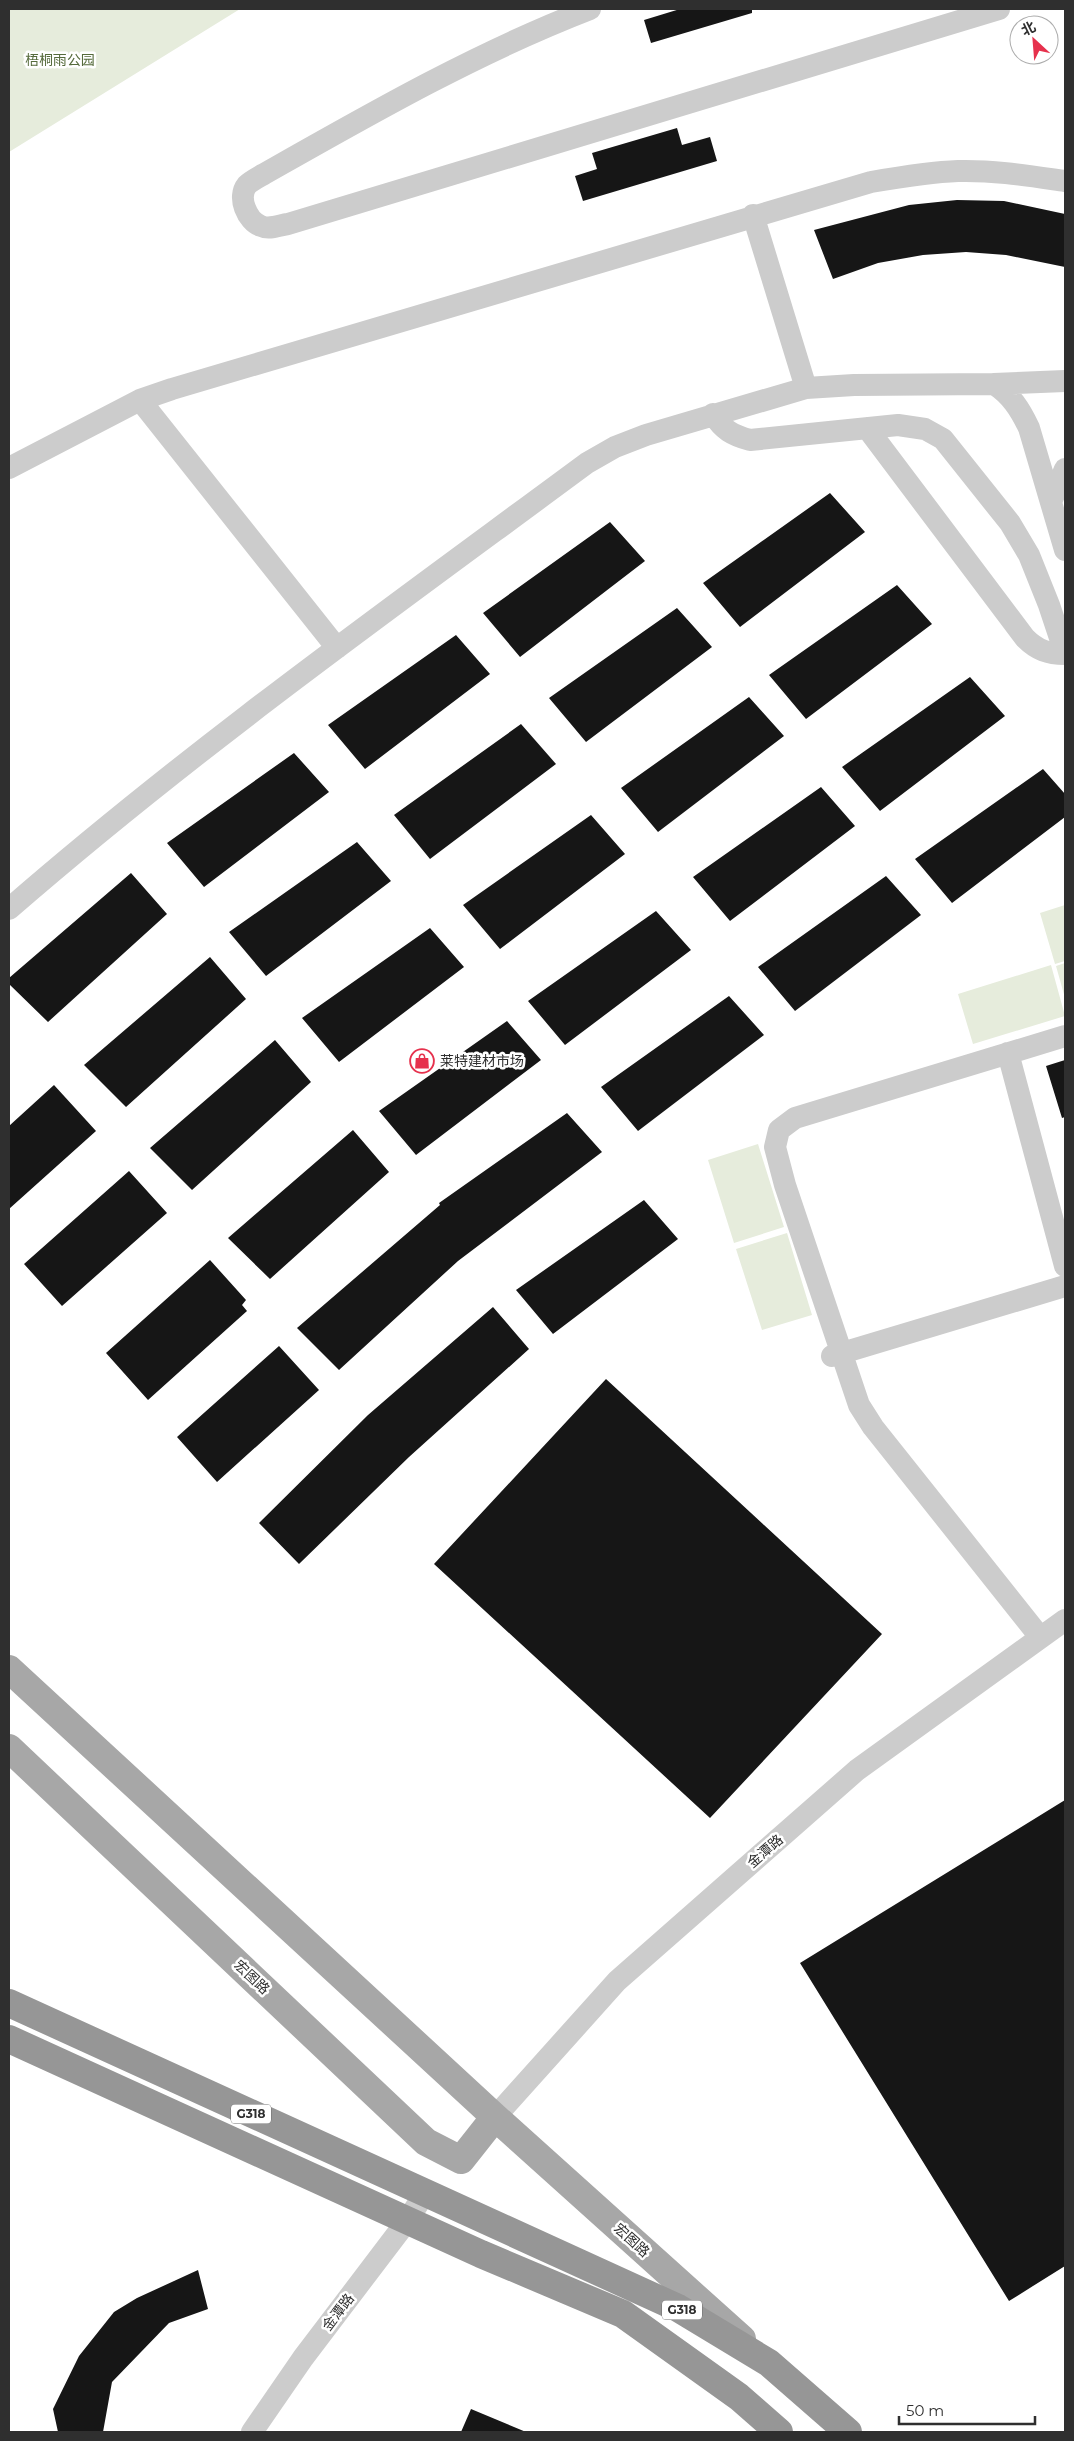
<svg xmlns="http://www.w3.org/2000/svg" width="1074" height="2441" viewBox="0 0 1074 2441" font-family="Montserrat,'Noto Sans SC',sans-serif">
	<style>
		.green { fill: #e6ecdc }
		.building { fill: #161616 }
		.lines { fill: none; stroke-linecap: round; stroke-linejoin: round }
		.minor { stroke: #ccc; stroke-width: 22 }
		.major { stroke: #a7a7a7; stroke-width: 28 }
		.highway { stroke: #969696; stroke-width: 28 }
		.labels { text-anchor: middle; stroke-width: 5; stroke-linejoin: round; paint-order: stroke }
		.shield { fill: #fff; stroke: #6d6d6d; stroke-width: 1 }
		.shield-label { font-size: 12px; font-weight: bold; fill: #2f2f2f }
		.park-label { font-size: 14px; fill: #566b3c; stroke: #fff }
		.poi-label { font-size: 14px; fill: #2f2f2f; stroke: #fff; text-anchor: start }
		.street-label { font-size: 14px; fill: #2f2f2f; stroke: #fff }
	</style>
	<rect width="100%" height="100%" fill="#fff"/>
	<path class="green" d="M9,9H240L9,152Z
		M1065,905V961L1055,964L1040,913Z
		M1065,963V998L1056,966Z
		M1051,965L1065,1016L973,1044L958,994Z
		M758,1144L784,1227L734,1243L708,1160Z
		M787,1233L812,1315L762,1330L736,1249Z"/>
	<path class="building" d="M680,9H752V13L651,43L644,20Z
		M677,128L682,145L710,137L717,161L583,201L575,176L597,169L592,153Z
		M957,200L1004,201L1065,214V267L1006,255L966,252L923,255L878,263L833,279L814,230L909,205Z
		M830,493L865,532L740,627L703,583Z
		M610,522L645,561L520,657L483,613Z
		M897,585L932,624L806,719L769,675Z
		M677,608L712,647L586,742L549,698Z
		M456,635L490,674L365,769L328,725Z
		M970,677L1005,716L880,811L842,767Z
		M749,697L784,736L658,832L621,788Z
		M521,724L556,764L430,859L394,815Z
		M294,753L329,792L204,887L167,843Z
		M1043,769L1065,794V817L952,903L915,859Z
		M821,787L855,826L730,921L693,877Z
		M591,815L625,854L500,949L463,905Z
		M357,842L391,881L266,976L229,932Z
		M131,873L167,914L48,1022L9,984V978Z
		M886,876L921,915L795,1011L758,967Z
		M656,911L691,950L565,1045L528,1001Z
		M430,928L464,967L339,1062L302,1018Z
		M210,957L246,999L126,1107L84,1065Z
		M729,996L764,1035L638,1131L601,1087Z
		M507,1021L541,1060L416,1155L379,1111Z
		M275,1040L311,1082L192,1190L150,1148Z
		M1065,1060V1117L1062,1118L1046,1066Z
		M54,1085L96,1131L9,1209V1126Z
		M567,1113L602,1152L458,1261L339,1370L297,1328L440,1205L439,1203Z
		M353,1130L389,1172L270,1279L228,1238Z
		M129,1171L167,1213L62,1306L24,1264Z
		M644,1200L678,1239L553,1334L516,1290Z
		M210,1260L246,1300L242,1305L247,1311L148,1400L106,1353Z
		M493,1307L529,1349L409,1457L299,1564L259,1523L368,1415Z
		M279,1346L319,1390L217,1482L177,1437Z
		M606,1379L882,1634L710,1818L434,1564Z
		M1065,1800V2266L1009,2301L800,1963Z
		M198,2270L208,2309L169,2323L112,2382L103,2432H58L53,2409L79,2356L114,2312L137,2298Z
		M471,2409L526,2432H461Z"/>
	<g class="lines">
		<path class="minor" d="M590,9C476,53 370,114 264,174C259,177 251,181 247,185C237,197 247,221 261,226C269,230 280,225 288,224L999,9
			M753,215L806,388
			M1065,381L994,384C1011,395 1020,409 1029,428L1065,550
			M140,400L337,648
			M713,414C723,430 732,435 750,440L898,425L925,429L943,439L1010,523L1029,555L1049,605L1065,653
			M867,428L1025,638C1037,650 1048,654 1065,654
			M9,468L140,400L172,389L871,182C900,177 929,172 958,171C994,170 1030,176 1065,181
			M1051,502L1065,469
			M9,909C193,749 391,608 587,463L615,447L646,435L806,388L854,385L994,384
			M1008,1053L1065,1266
			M832,1356L1065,1286
			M1040,1637L873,1427L859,1405L785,1185L775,1147L779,1130L795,1118L1065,1036
			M495,2117L617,1981L857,1770L1065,1620
			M252,2432L303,2358L407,2221L425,2193"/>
		<path class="major" d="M9,1669L495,2117L742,2339
			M9,1748L426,2142L461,2160L495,2117"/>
		<path class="highway" d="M9,2003L678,2308L769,2363L848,2432
			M9,2039L481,2254L623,2314L739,2397L779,2432"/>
	</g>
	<defs>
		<g id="shop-ring" transform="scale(1.25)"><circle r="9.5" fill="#fff" stroke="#e6314d" stroke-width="1.5"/><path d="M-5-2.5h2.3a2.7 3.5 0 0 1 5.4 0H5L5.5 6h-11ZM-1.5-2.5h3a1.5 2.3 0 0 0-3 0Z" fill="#e6314d"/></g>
	</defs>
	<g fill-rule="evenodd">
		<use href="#shop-ring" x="422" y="1061"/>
	</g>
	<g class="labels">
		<g class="shield">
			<rect x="231" y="2104.5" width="40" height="19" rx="4"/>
			<rect x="662" y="2300.5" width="40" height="19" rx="4"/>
		</g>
		<g class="shield-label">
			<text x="251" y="2118">G318</text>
			<text x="682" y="2314">G318</text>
		</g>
		<g class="park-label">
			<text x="60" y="65">梧桐雨公园</text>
		</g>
		<g class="poi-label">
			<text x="440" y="1066">莱特建材市场</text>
		</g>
		<g class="street-label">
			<text transform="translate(765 1851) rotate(-41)" y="5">金潭路</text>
			<text transform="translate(252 1977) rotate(43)" y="5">宏图路</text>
			<text transform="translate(632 2240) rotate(42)" y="5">宏图路</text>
			<text transform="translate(338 2312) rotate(-53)" y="5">金潭路</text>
		</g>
	</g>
	<rect width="1074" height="2441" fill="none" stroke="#2f2f2f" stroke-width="20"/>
	<g transform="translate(1034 40) rotate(334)"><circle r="24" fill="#ffffff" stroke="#acacac"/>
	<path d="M0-4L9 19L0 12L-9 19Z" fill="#e6314d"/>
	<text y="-8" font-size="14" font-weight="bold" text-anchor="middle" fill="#2f2f2f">北</text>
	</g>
	<path d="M899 2416v8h136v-8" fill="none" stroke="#2f2f2f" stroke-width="2.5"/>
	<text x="906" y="2416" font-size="15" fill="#2f2f2f" stroke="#ffffff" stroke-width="4" paint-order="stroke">50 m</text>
</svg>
